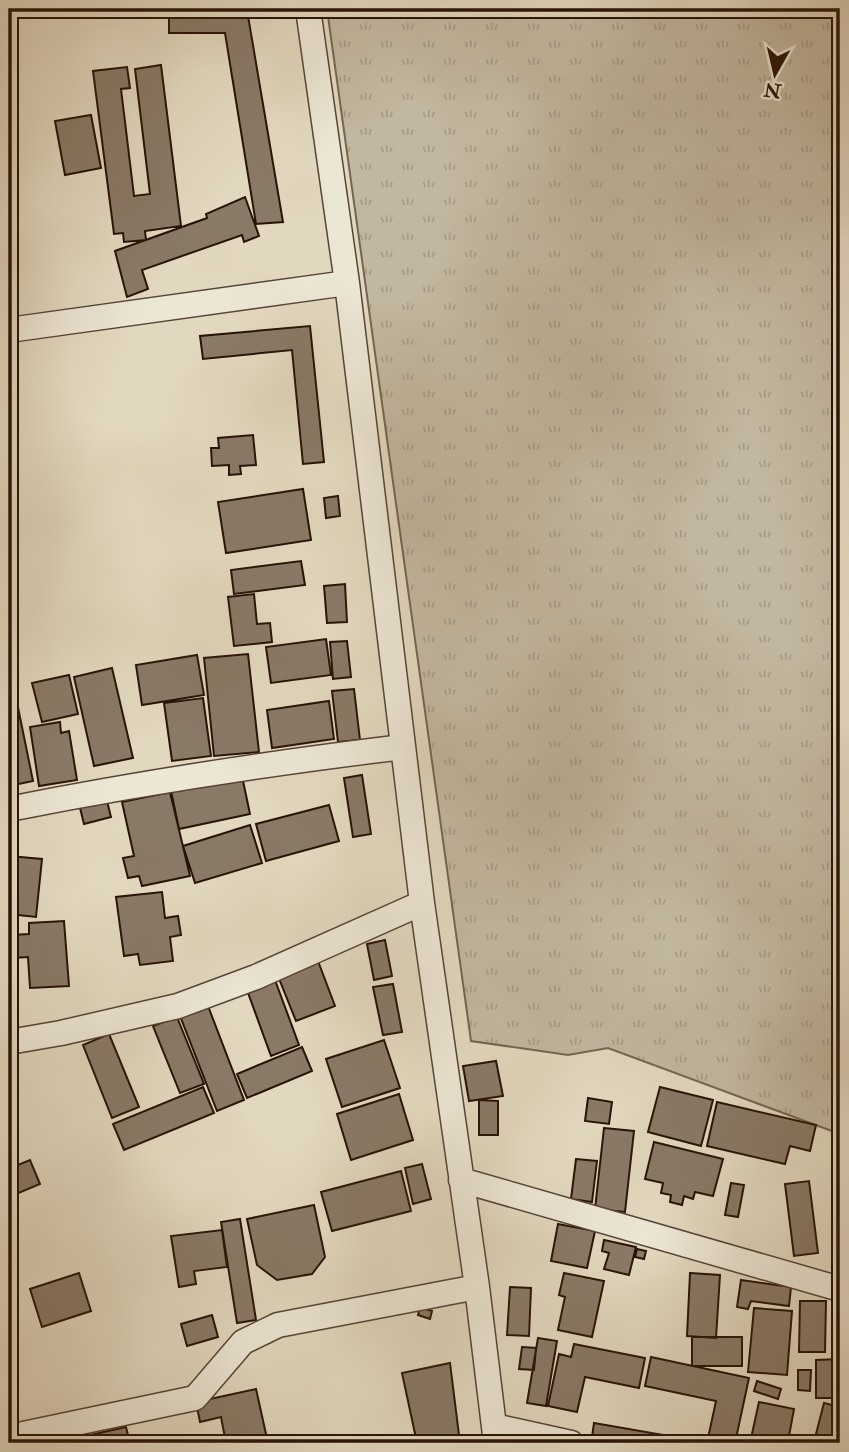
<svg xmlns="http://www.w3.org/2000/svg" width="849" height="1452" viewBox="0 0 849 1452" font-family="'IM FELL Double Pica',serif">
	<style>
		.grass { fill: url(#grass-tufts); stroke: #756554; stroke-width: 2 }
		.building { fill: #897967; stroke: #281308; stroke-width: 2 }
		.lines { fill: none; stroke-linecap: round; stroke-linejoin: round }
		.street-casing { stroke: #564436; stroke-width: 27 }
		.street { stroke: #ece6d5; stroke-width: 24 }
	</style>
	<defs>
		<pattern id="grass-tufts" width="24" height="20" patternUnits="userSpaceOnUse" patternTransform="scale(1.75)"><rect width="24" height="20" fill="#c2b7a0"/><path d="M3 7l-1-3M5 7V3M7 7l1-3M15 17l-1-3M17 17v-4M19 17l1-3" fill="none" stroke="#a79c88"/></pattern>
	</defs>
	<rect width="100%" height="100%" fill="#e2d8bf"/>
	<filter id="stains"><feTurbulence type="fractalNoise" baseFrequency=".00286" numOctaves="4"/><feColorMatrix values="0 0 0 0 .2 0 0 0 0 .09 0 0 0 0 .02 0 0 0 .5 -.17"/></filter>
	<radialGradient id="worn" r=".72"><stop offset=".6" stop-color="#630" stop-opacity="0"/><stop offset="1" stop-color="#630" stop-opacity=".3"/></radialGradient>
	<path class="grass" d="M327,9H840V1134L608,1048L568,1055L471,1041Z"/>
	<path class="building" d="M169,10H247L283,222L256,224L225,33H169Z
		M161,65L181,226L145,231L146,240L124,242L123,233L114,234L93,71L127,67L130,88L121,89L134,196L150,194L135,69Z
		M91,115L101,168L65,175L55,121Z
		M245,197L259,236L244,242L242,235L142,270L148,289L127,297L115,251L207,218L206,214Z
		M310,326L324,462L303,464L292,350L203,359L200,336Z
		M253,435L256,465L240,466L241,474L229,475V465L212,466L211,448H219L218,438Z
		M303,489L311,540L226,553L218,502Z
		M338,496L340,516L326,518L324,498Z
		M301,561L305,585L234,594L231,570Z
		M345,584L347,622L327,623L324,586Z
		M254,594L257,624L270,623L272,642L234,646L228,597Z
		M326,639L331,675L271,683L266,647Z
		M347,641L351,677L333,679L330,642Z
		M248,654L259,752L214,756L204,658Z
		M197,655L204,695L142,705L136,665Z
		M112,668L133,758L94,766L74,677Z
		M69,675L78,714L42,722L32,683Z
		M12,678L33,781L9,786V679Z
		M354,689L360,740L338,742L332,691Z
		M203,698L211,756L172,761L164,703Z
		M329,701L334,739L272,748L267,710Z
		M60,722L61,733L69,731L77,780L39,786L30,727Z
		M362,775L371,834L353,837L344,778Z
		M242,776L250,814L179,829L171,791Z
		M170,792L190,876L142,886L139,876L128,878L123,858L134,856L122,802Z
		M106,797L111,817L84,824L79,804Z
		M329,805L339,841L266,861L256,824Z
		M250,825L262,863L195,883L183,846Z
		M9,856L42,859L36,917L9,914Z
		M162,892L165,918L178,916L181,935L170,937L173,961L140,965L138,954L124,956L116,897Z
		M64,921L69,986L30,988L28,957L13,958L11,935L29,934V923Z
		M385,940L392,976L374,980L367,944Z
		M318,961L335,1006L296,1021L278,976Z
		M275,980L299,1045L271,1056L247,990Z
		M393,984L402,1032L383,1035L373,987Z
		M208,1006L244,1100L217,1111L180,1016Z
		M177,1017L204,1084L180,1093L153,1026Z
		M109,1034L139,1107L112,1118L83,1045Z
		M384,1040L400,1088L342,1107L326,1059Z
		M302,1047L312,1071L247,1098L237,1074Z
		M496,1061L503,1096L469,1101L463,1066Z
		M203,1087L214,1113L124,1150L113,1124Z
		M660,1087L713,1100L701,1146L648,1132Z
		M399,1094L413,1140L351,1160L337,1114Z
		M588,1098L612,1102L609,1124L585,1121Z
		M479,1100L498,1101V1135H479Z
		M717,1102L816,1125L810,1151L790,1146L785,1164L707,1146Z
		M604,1128L634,1131L625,1212L595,1209Z
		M654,1142L723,1159L713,1196L695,1192L693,1199L684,1196L682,1205L670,1202L671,1195L661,1193L663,1183L645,1179Z
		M9,1158L13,1167L30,1160L40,1184L9,1197Z
		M576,1159L597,1161L592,1202L571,1199Z
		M422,1164L431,1199L413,1204L405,1168Z
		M401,1171L411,1211L332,1231L321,1192Z
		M809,1181L818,1253L794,1256L785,1184Z
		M731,1183L744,1185L738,1217L725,1215Z
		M314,1205L325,1257L312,1274L277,1280L257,1265L247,1219Z
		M240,1219L256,1320L237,1323L221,1222Z
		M558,1224L595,1231L587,1268L551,1261Z
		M222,1230L227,1267L194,1271L196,1284L179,1287L171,1236Z
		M604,1240L636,1247L629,1275L604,1269L609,1253L602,1251Z
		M840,1244V1270L832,1267Z
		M637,1249L646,1251L644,1259L635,1257Z
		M79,1273L91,1311L42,1327L30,1289Z
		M564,1273L604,1281L592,1337L558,1330L565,1297L559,1295Z
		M690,1273L720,1275L716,1338L687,1336Z
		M741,1280L791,1287L789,1306L751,1301L748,1309L737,1307Z
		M510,1287L531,1288L529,1336L507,1335Z
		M800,1301H826L825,1352H799Z
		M420,1307L432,1311L430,1319L418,1315Z
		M754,1308L792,1311L787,1375L748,1372Z
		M212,1315L218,1337L187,1346L181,1324Z
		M692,1337H742V1366H692Z
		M538,1338L557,1341L546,1406L527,1403Z
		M574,1344L645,1358L639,1388L585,1377L577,1412L548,1406L559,1354L571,1357Z
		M522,1347L536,1348L534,1370L519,1369Z
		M651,1357L749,1378L735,1443H707L716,1401L645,1386Z
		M840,1359V1398H816V1360Z
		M450,1363L460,1443H417L402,1373Z
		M798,1370H811L810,1391L798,1390Z
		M757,1381L781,1389L778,1399L754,1391Z
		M256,1389L268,1443H226L221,1417L200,1422L196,1402Z
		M759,1402L794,1409L789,1436L798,1438L797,1443H750Z
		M824,1403L840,1407V1441L816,1434Z
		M594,1423L675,1437L674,1443H626L592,1437Z
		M126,1427L130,1443H92L90,1435Z
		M816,1436L840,1442V1443H815Z"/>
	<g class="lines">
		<g class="street-casing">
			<path id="street" d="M308,9L347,283L422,903L477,1287L496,1443
				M9,330L347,283
				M9,809C139,783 271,763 403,747
				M9,1042L61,1033L178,1006L256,977L422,903
				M461,1180L840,1289
				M494,1426L571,1443
				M9,1437L195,1398L243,1342L278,1325L477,1287"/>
		</g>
		<use href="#street" class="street"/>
	</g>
	<rect width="849" height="1452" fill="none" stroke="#e2d8bf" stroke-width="35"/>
	<rect x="10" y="10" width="828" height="1431" fill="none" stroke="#281308" stroke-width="3.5"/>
	<rect x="18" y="18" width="814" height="1417" fill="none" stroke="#281308" stroke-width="2"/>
	<g transform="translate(775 74) rotate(188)" stroke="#ece6d5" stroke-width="5" paint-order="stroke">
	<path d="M0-5L12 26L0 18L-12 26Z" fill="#281308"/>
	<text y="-10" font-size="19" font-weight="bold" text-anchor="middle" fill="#281308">N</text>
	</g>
	<rect width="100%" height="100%" filter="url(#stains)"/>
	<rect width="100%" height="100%" fill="url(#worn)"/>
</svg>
